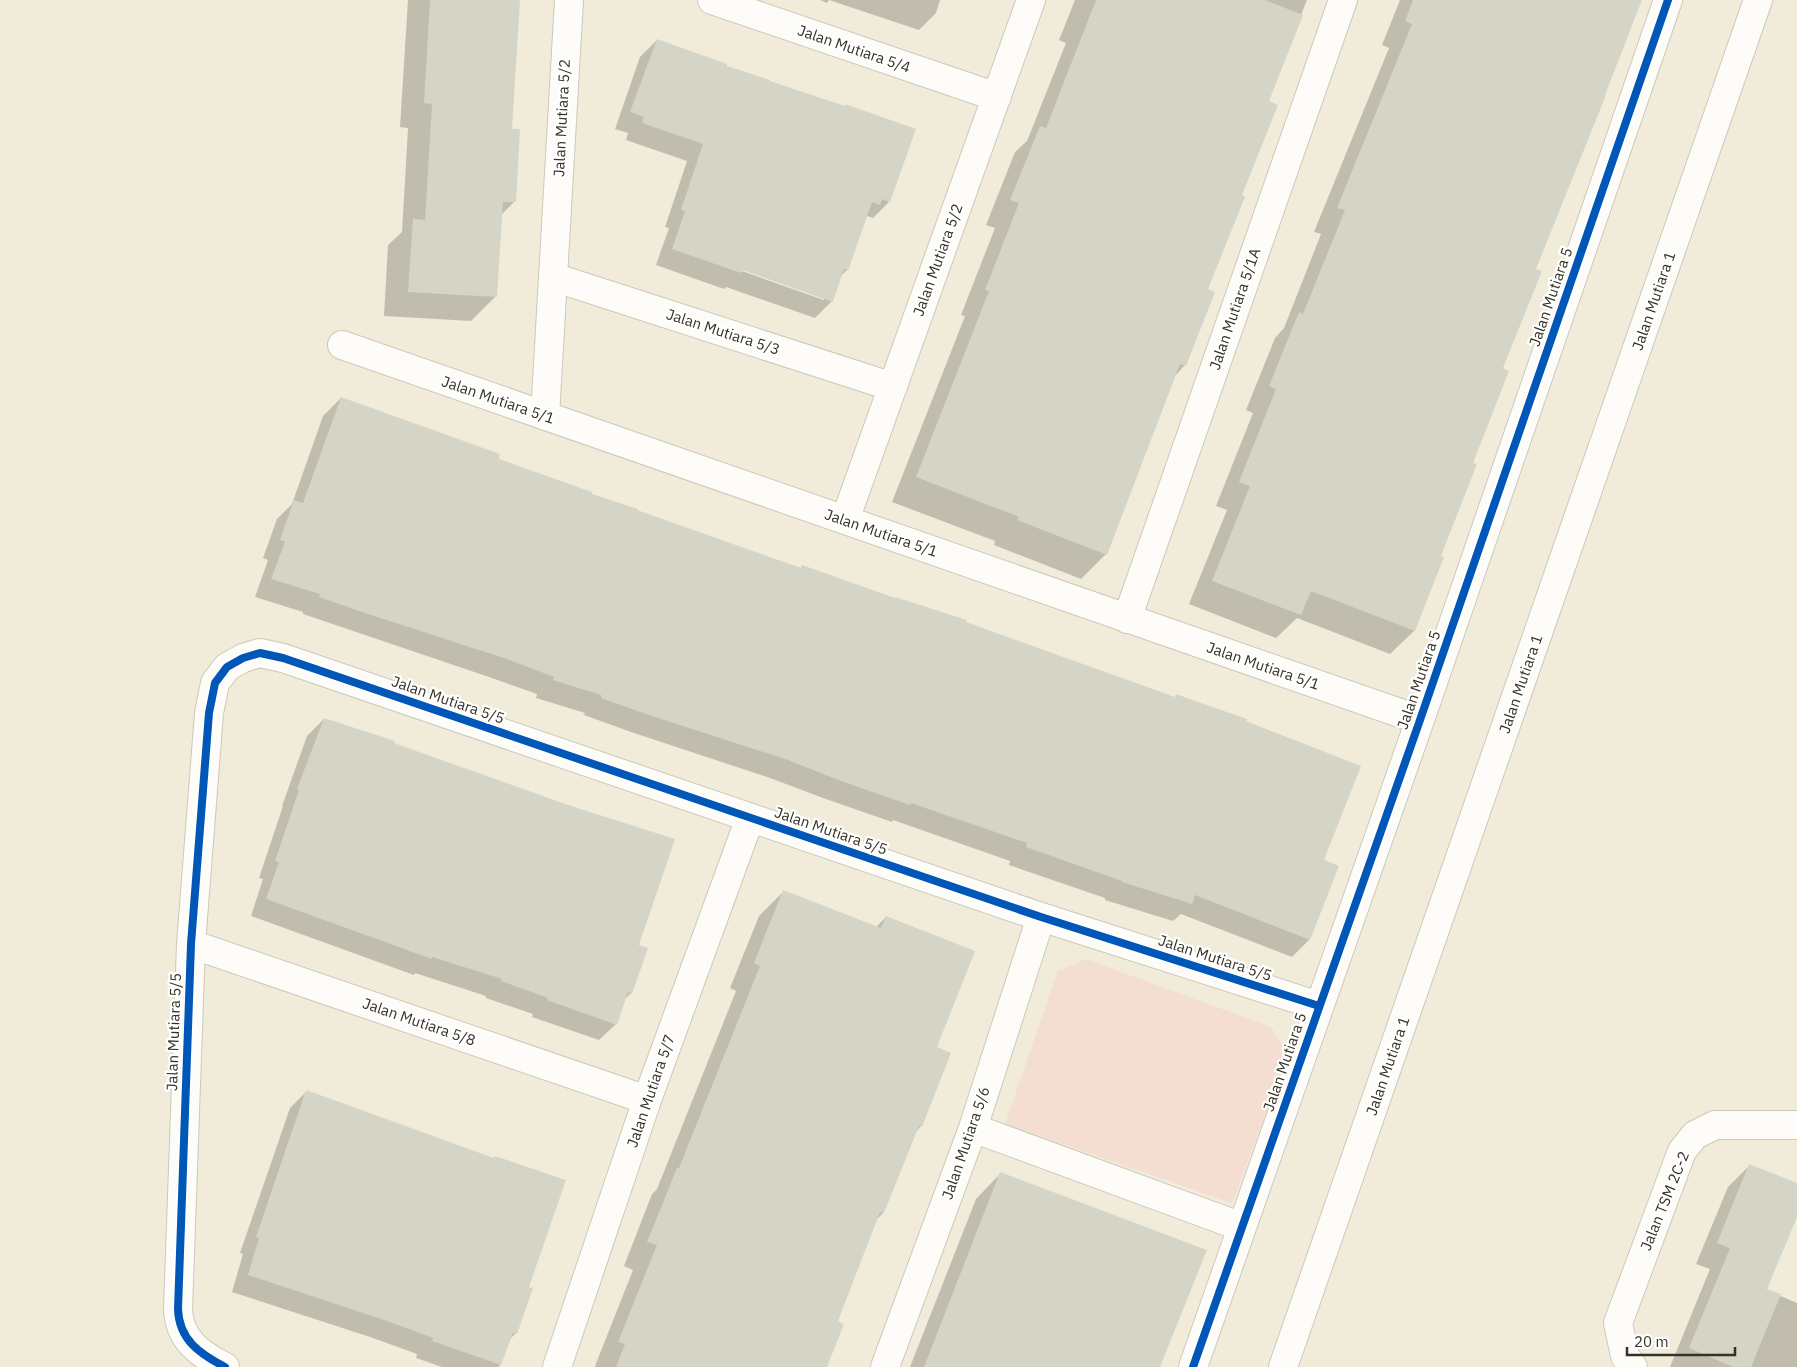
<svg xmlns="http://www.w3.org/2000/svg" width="1797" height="1367" viewBox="0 0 1797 1367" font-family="'IBM Plex Sans',sans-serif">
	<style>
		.green { fill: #f4ddd1 }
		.shadow { fill: #0003; fill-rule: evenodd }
		.building { fill: #d5d5c7 }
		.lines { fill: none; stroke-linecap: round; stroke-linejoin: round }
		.street-casing { stroke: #ccc8ba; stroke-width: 30 }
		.secondary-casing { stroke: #ccc8ba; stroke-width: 30 }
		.street { stroke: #fdfcf9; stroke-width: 28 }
		.secondary { stroke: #fdfcf9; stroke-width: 28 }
		.cycleway-casing { stroke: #fff; stroke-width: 11 }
		.cycleway { stroke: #0057b8; stroke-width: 8 }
		.labels { text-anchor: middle; stroke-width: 4.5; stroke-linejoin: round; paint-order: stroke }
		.street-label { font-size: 15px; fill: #353125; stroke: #fff }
	</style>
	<rect width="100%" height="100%" fill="#f1ecda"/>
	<path class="green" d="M1086,959L1271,1027L1288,1055L1232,1203L1005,1124L1058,971Z"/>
	<path class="shadow" d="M408,0H519L511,130L514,202L501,215L496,296L471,321L384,316L388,245L402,232L408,128L400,127Z
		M820,0H940L936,13L919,30L829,0L827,3Z
		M1075,0H1307L1267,102L1240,196L1206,290L1185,365L1175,376L1106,554L1081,579L994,545L995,541L892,502L965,316L961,315L995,228L986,225L1015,152L1027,141L1066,43L1059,40Z
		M1400,0H1641L1535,270L1471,464L1439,556L1443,558L1414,631L1390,654L1297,618L1276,638L1189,604L1227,510L1216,506L1253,413L1246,410L1275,338L1284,328L1321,234L1314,232L1389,48L1382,45Z
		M657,40L725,67L889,202L873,218L867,216L865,219L847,270L840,277L832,301L815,318L726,287L724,289L656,265L669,228L665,227L687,161L626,140L628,133L615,129L640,57ZM737,267L824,297V300L736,269Z
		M341,398L497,460L590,495L800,569L802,567L965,622L1322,861L1309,940L1292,957L1181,914L1173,921L1105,900V898L1009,865L1010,861L893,820L892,822L823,798L770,778L631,732L584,715L585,713L536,698L537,694L489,677L303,614V612L255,597L268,560L263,558L277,519L292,504L323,416Z
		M324,719L393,743L637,946L631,993L624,1000L616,1024L599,1040L532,1017L533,1014L486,998V996L415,973L414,975L251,916L263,879L259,878L283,806H282L307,736Z
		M784,891L876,927L886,917L935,1048L921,1126L916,1132L883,1213L876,1220L836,1322L826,1367H596L595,1366L633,1270L624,1266L652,1194L657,1189L736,991L730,988L759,916Z
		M307,1091L527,1288L516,1333L509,1340L500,1365L498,1367H442L416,1358L417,1354L370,1337L232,1292L243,1254L240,1253L290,1108Z
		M1750,1165L1797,1185V1214L1766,1290L1797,1303V1367H1670L1710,1269L1696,1264L1728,1187Z
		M1000,1174L1159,1367H910L976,1199Z"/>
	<path class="building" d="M430,0H520L512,129H520L516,202H503L497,297L408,292L413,219L425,220L432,104L424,103Z
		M1096,0H1265L1303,15L1269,101L1278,105L1242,195L1245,197L1208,289L1215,292L1186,366L1180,364L1107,555L1017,520L1019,517L916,477L989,291L985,290L1019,203L1010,200L1040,126L1046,128Z
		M1413,0H1642L1605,95H1606L1536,269L1542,271L1503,368L1509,371L1473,463L1477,464L1441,556L1444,557L1415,631L1311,591L1301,615L1212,581L1250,486L1239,482L1276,389L1269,386L1299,312L1303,314L1345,210L1337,208L1412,24L1405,21Z
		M657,39L727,64V66L770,80V81L845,106V104L916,129L890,202L882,199L880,205L872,202L848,271L844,269L833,302L742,270L741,273L672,249L685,211L681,210L703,144L642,123L644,117L630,112Z
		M341,397L500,454L499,459L592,492V494L638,509L637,510L801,568L802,565L895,598V597L967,620L966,622L1175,697L1176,694L1201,703L1247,719L1246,721L1361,766L1324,860L1339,866L1310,940L1195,895L1192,904L1122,882V881L1026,847L1027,843L911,803L910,805L841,781L788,760L649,715L601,698V695L553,680L554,677L507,659L368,614L319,597L320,594L271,579L285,542L280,540L294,500L303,503Z
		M324,718L395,741L394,743L568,805L675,839L639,945L648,948L632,994L628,992L617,1025L547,1000L548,998L501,981L502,979L432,957V959L266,899L279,862L275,861L299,790L297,789Z
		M783,890L881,928L886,916L975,951L937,1047L951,1053L922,1127L919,1126L884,1213L880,1212L838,1321L844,1324L827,1367H616L625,1344L618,1342L657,1245L647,1242L677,1168H679L760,966L754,963Z
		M306,1090L494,1158L495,1156L566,1180L529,1287L533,1288L517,1334L513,1333L501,1365L432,1341L433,1338L387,1321L248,1275L259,1238L256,1237Z
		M1749,1164L1797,1183V1217L1767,1289L1781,1294L1751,1367H1733L1689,1348L1730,1248L1717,1243Z
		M1000,1172L1207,1250L1160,1367H924Z"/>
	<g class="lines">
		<g class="street-casing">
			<path id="street" d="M712,0L997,97
				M553,277L893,387
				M342,345L1420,720
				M545,416L569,0
				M845,520L1031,0
				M1127,619L1343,0
				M191,944L647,1100
				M973,1128L1242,1227
				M225,1367C200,1354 179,1340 178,1309L191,944L209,713L215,683L227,667L243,658L260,653L283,658L1041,917L1319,1006
				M557,1367L647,1100L750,818
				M885,1367L973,1128L1041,917
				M1193,1367L1420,720L1668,0
				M1633,1367L1625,1356L1618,1323L1682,1151L1695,1135L1715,1125H1797"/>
		</g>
		<g class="secondary-casing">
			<path id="secondary" d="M1283,1367L1758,0"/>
		</g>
		<use href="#street" class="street"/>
		<use href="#secondary" class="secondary"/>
		<g class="cycleway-casing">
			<path id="cycleway" d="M225,1367C200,1354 179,1340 178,1309L191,944L209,713L215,683L227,667L243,658L260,653L283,658L1041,917L1319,1006
				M1193,1367L1420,720L1668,0"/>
		</g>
		<use href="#cycleway" class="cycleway"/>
	</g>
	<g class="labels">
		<g class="street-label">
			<text transform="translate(854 49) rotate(19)" y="5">Jalan Mutiara 5/4</text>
			<text transform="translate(562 118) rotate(-87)" y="5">Jalan Mutiara 5/2</text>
			<text transform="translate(938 260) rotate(-70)" y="5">Jalan Mutiara 5/2</text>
			<text transform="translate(1551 297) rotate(-71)" y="5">Jalan Mutiara 5</text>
			<text transform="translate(1654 301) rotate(-71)" y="5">Jalan Mutiara 1</text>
			<text transform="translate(1235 309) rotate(-71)" y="5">Jalan Mutiara 5/1A</text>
			<text transform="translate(723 332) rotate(18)" y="5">Jalan Mutiara 5/3</text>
			<text transform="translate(498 400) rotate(19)" y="5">Jalan Mutiara 5/1</text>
			<text transform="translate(881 533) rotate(19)" y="5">Jalan Mutiara 5/1</text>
			<text transform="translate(1263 666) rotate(19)" y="5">Jalan Mutiara 5/1</text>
			<text transform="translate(1419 680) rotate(-71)" y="5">Jalan Mutiara 5</text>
			<text transform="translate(1521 684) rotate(-71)" y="5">Jalan Mutiara 1</text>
			<text transform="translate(448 700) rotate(19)" y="5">Jalan Mutiara 5/5</text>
			<text transform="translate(831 831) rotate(19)" y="5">Jalan Mutiara 5/5</text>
			<text transform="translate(1215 958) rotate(18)" y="5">Jalan Mutiara 5/5</text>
			<text transform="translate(419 1022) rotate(19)" y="5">Jalan Mutiara 5/8</text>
			<text transform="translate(174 1032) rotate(-88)" y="5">Jalan Mutiara 5/5</text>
			<text transform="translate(1285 1062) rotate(-71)" y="5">Jalan Mutiara 5</text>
			<text transform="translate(1388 1066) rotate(-71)" y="5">Jalan Mutiara 1</text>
			<text transform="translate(651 1091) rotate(-71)" y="5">Jalan Mutiara 5/7</text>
			<text transform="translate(966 1143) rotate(-71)" y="5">Jalan Mutiara 5/6</text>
			<text transform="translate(1665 1201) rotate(-68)" y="5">Jalan TSM 2C-2</text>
		</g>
	</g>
	<path d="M1627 1347v8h108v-8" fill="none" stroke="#353125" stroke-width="2.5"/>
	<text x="1634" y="1347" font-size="15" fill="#353125" stroke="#ffffff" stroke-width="4" paint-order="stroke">20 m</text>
</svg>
